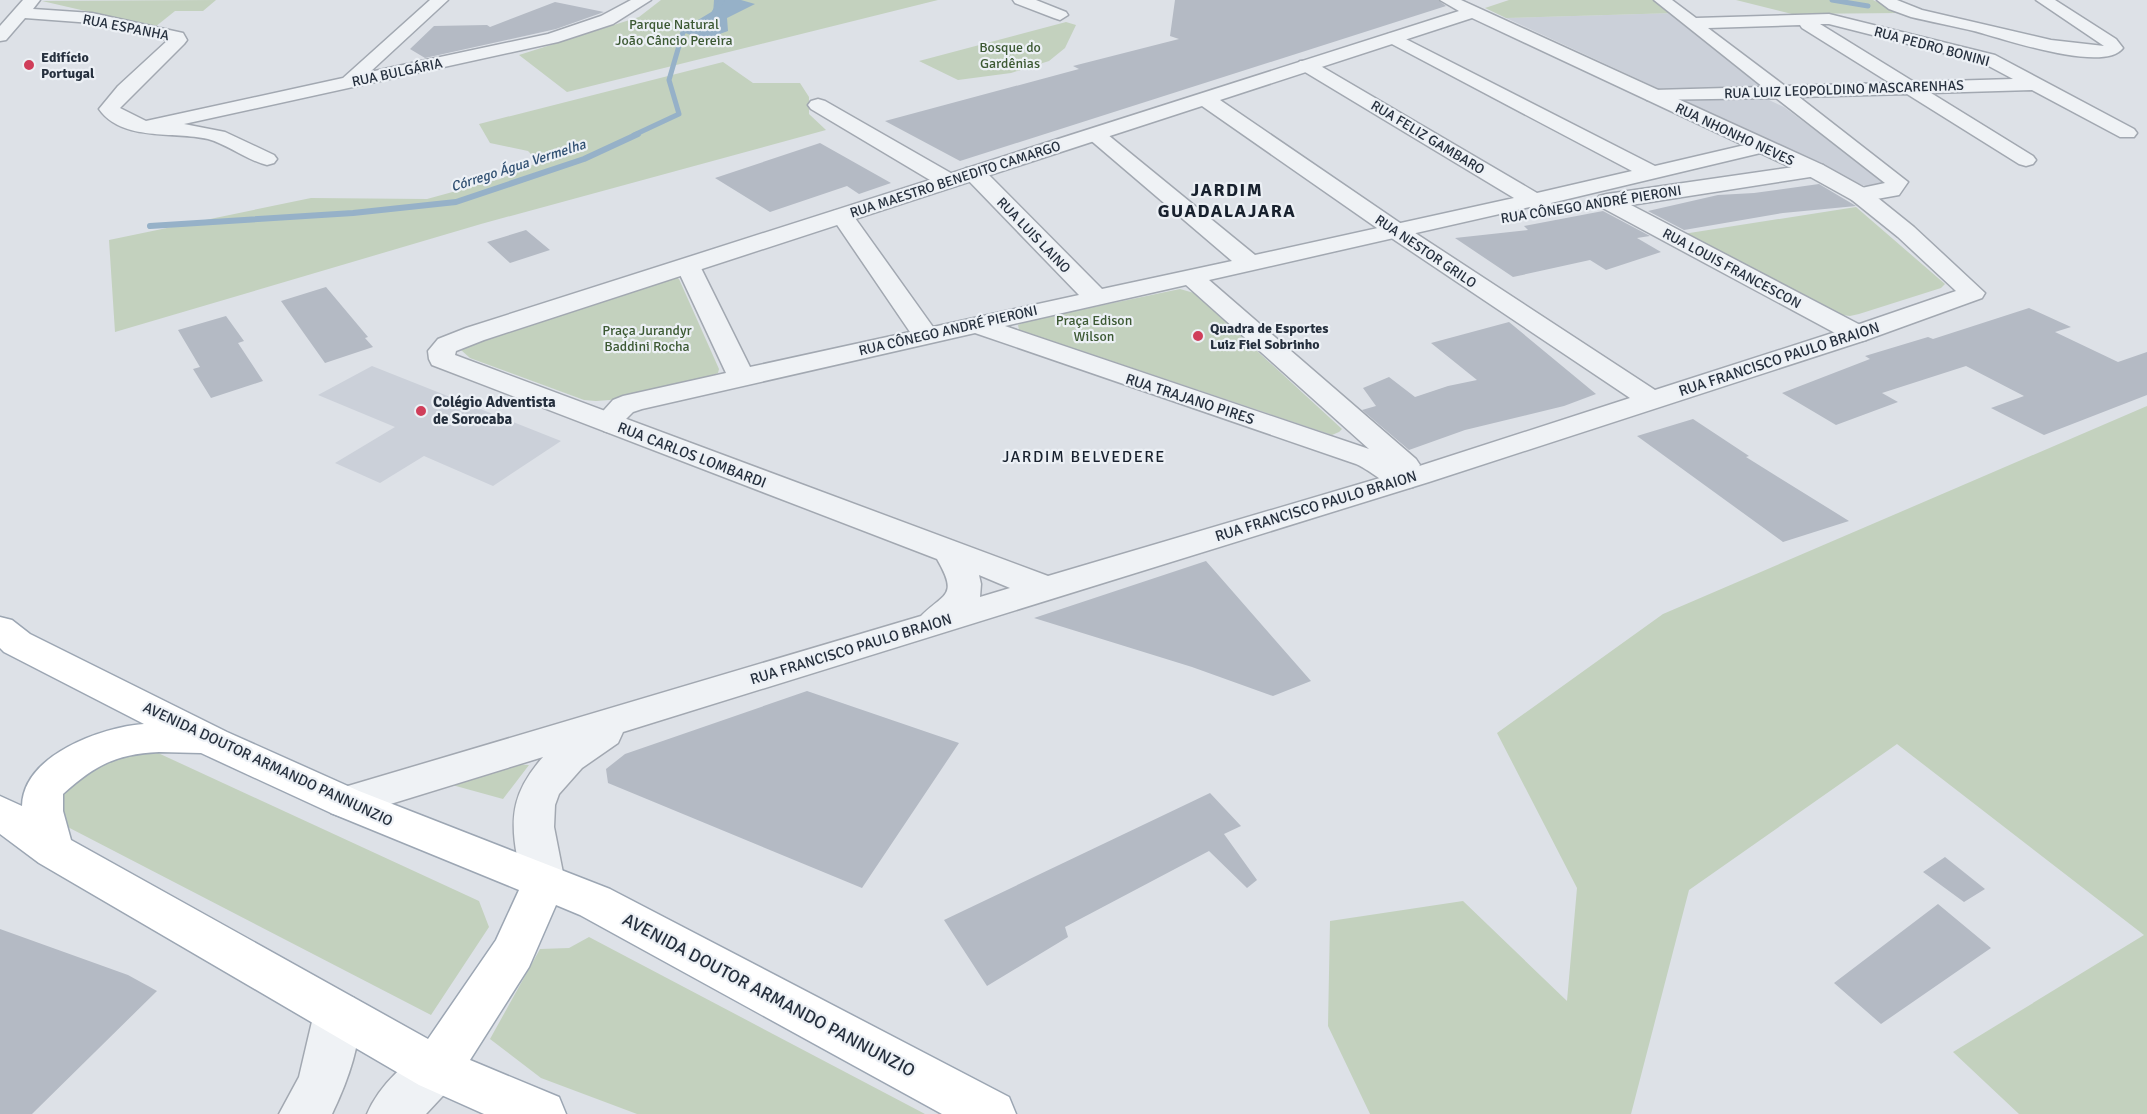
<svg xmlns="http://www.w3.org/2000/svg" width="2147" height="1114" viewBox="0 0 2147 1114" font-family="Signika,sans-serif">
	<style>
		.built { fill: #cbd0d9 }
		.green { fill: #c3d1be }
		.water { fill: #96b1c8 }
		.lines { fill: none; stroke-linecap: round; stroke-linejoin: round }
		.stream-far1 { stroke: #96b1c8; stroke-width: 5 }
		.stream { stroke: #96b1c8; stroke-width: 6 }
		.building { fill: #b4bac4 }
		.minor-casing { stroke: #a2a8b1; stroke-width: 3 }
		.tertiary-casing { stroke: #a2a8b1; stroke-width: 3 }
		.primary-casing { stroke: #9ca6b3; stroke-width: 3 }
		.minor { fill: #eff2f5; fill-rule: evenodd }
		.tertiary { fill: #eff2f5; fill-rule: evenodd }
		.primary { fill: #fff; fill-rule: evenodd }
		.poi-dot { fill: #d03e5a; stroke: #ecf0f5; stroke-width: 2 }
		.labels { text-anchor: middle; stroke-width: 4.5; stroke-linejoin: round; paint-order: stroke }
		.far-park-label { font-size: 14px; fill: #3c5933; stroke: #ecf0f5 }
		.far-street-label { font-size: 14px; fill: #26303e; stroke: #ecf0f5 }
		.far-poi-label { font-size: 14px; font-weight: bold; fill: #26303e; stroke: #ecf0f5; text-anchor: start }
		.far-water-label { font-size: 14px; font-style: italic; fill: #305072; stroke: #ecf0f5 }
		.street-label { font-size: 15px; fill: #26303e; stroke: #ecf0f5 }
		.poi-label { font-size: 15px; font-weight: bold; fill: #26303e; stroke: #ecf0f5; text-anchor: start }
		.neighbourhood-label { font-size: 16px; letter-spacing: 1.5px; fill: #18212e; stroke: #ecf0f5 }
		.far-district-label { font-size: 18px; font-weight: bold; letter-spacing: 1.5px; fill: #18212e; stroke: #ecf0f5 }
		.near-street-label { font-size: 18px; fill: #26303e; stroke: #ecf0f5 }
	</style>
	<rect width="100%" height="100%" fill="#dde1e7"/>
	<path class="built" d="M1675,13L1764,85L1762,88L1664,91L1506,18Z
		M1752,96L1769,100L1784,107L1883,181L1885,185L1871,187L1858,184L1684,103L1689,100Z
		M372,366L561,441L493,486L424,456L380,483L335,463L395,427L318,395Z"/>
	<path class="green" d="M216,0L203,11H175L155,27L42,1Z
		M661,0H938L567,92L519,55L639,17Z
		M1509,0H1658L1675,13L1506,18L1485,8Z
		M1736,0H1873L1900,13L1792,14Z
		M1066,22L1076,25L1065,48L1049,61L1011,73L958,80L919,61Z
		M723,62L753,83H800L809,97V114L826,130L481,224L115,332L109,240L311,198L427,199L500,179L539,162L528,151L490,143L479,124Z
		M1856,207L1945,284L1941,288L1859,314L1850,316L1835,314L1683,234Z
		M676,277L679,279L719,369L718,373L710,376L610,400L596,401L584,400L470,358L461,350L467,343Z
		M1180,289L1194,293L1342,429L1339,432L1332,435L1019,330L1018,325L1027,321Z
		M2147,406V1114H2019L1953,1052L2144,935L1897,744L1689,890L1631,1114H1370L1328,1026L1330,921L1463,901L1567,1001L1577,888L1497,733L1663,614Z
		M145,747L479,901L489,927L431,1015L60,823L55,797L107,754Z
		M511,764L529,765L503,799L445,783Z
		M589,937L925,1114H637L541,1078L490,1039L540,949L569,948Z"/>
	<path class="water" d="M714,0H741L755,4L727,18L728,31L703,40L683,32L713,14Z"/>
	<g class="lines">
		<path class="stream-far1" d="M1832,0L1868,6
			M634,135L679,114L669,80L683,32L713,14L722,0"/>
		<path class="stream" d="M150,226L353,213L456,202L584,159L638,134"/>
	</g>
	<path class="building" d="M1175,0H1438L1446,6L960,161L885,121L1079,69L1073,66L1179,39L1170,36Z
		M555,2L604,12L556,29L425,58L410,49L434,26L487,25L490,27Z
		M820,143L891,183L859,194L847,186L770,212L715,178Z
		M1819,184L1856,206L1783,213L1684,230L1648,211L1718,195L1754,193Z
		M1603,211L1650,236L1637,238L1661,252L1606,270L1590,260L1513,277L1455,238L1528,230L1524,226Z
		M526,230L550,250L510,263L487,242Z
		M326,287L368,337L365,338L373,347L325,363L281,301Z
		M2029,308L2071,327L2055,332L2118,362L2147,352V395L2044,435L1991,408L2024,396L1966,366L1882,393L1898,402L1836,425L1782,393L1870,359L1865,356L1928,337L1933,339Z
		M226,316L244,341L238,343L263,381L211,398L193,369L200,367L178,330Z
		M1509,322L1596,394L1564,406L1465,430L1409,450L1362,410L1376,406L1363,388L1389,377L1415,397L1448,386L1477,380L1431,343Z
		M1693,419L1749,456L1746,457L1849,521L1783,542L1637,436Z
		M1206,561L1311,681L1273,696L1192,667L1034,618Z
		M807,691L959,743L862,888L608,783L606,769L625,754Z
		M1210,793L1241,826L1224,834L1257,880L1247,888L1209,851L1065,927L1068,937L987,986L944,920Z
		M1945,857L1985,889L1964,902L1923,872Z
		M1938,904L1991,948L1881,1024L1834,983Z
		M0,929L128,975L157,991L32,1114H0Z"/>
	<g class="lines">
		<g class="minor-casing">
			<path id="minor" d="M23,0H40L33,9L92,13L183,33L187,40L184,44L120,108L146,121L343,78L430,0H448L370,72L548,34L601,16L631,0H651L613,24L558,42L184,124L225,132L274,155L277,159L274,163L267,165C246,160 229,145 208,139C174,131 122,142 99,109L118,86L168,40L92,23L25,18L6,40L0,41V26Z
				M1013,0H1036L1066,12L1068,15L1060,20L1054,18L1015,3Z
				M1654,0H1672L1696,18L1829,14L1995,55L2134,129L2137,133L2134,137H2120L2032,90L1931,93L2033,156L2036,160L2033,164L2026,166L2019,164L1907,94L1799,97L1908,182L1899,195L1860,202L1852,200L1849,195L1852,190L1885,183L1776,98L1647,100L1645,96L1647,92L1654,90L1763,87ZM1820,24H1829L1983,63L2013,79L1914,82ZM1800,25L1802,28L1890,83L1785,86L1708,28Z
				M1877,0H1897L1922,10L2051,40L2104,46L2036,0H2055L2116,39L2123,48C2104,74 2001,38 1974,31C1953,26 1932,22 1911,17L1889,9Z
				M1394,33L1655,166L1762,141L1769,143L1772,147L1769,151L1551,203L1553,205L1550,210L1542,212L1530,207L1209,280L1416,459L1420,465L1416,471L1411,472L1417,480L1413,487C1390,492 1376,473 1356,464L975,333L642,409L633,412L625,420L628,425L624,431L614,434L604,431L596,419L613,400L623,396L726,373L676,266L679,261L688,259L697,261L700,266L750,367L910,332L831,216L834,211L842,209L850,211L933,327L1079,295L966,178L963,173L966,168L974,167L982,168L1102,289L1232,261L1088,138L1085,134L1088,130H1102L1255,255L1514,198L1300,69L1297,65L1300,61H1312L1537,193L1632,171L1388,42L1385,38L1388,34ZM1186,285L1369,449L1005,326Z
				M818,99L825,101L956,176L959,181L956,186L948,187L940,186L811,109L808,105L811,101Z
				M1815,164L1823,165L1826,170L1823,175L1631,205L1866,328L1870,334L1866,340L1857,342L1848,340L1599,206L1596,201L1599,196L1607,194Z"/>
		</g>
		<g class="tertiary-casing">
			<path id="tertiary" d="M1440,0H1461L1823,165L1868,190L1914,227L1985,293L1982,298L1866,340L1429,482L623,732L618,743L582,768L559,794L555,805L554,827L565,883L559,896L544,901L529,896C522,883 520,870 517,856C509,814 515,789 543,757L345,818L331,813L325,802L331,791L921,616C944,593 959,597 937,559L432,365L429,359L428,351L438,339L466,328L1459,11ZM1472,18L1807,175L1852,200L1898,237L1956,291L1848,328L1655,390L1403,225L1220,100ZM1202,106L1387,235L1630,398L1407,470L1048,576L455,355L456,351L484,340ZM979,575L1010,588L980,597L981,584Z
				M337,992L354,998C356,1003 360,1009 360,1015C360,1048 346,1085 332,1114H279L299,1077L314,1013L320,998Z
				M436,1046L453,1053L460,1069L453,1085L426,1114H367C379,1086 408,1057 436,1046Z"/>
		</g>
		<g class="primary-casing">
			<path id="primary" d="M0,617L12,620L30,634L227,732L359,791L610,889L1009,1097L1016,1114H942L580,915L556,905L529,967L470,1060L559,1097L566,1114H484L419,1085L39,863L0,834V796L22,806C23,755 102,727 144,724L4,652L0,648ZM159,752L201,753L331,813L519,890L496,940L428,1039L71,840L63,811V794C95,765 116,754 159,752Z"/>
		</g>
		<use href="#minor" class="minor"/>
		<use href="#tertiary" class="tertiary"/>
		<use href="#primary" class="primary"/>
	</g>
	<g class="poi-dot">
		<circle cx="29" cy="65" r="6"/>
		<circle cx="1198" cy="336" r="6"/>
		<circle cx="421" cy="411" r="6"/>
	</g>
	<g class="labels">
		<g class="far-park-label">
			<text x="674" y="29">Parque Natural<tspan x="674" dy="16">João Câncio Pereira</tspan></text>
			<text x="1010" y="52">Bosque do<tspan x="1010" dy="16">Gardênias</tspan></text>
			<text x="1094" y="325">Praça Edison<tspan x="1094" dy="16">Wilson</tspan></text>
			<text x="647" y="335">Praça Jurandyr<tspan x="647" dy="16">Baddini Rocha</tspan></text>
		</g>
		<g class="far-street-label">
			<text transform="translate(126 27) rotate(11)" y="5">RUA ESPANHA</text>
			<text transform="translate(1932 46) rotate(15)" y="5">RUA PEDRO BONINI</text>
			<text transform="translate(397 72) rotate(-12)" y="5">RUA BULGÁRIA</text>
			<text transform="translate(1844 89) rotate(-2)" y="5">RUA LUIZ LEOPOLDINO MASCARENHAS</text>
			<text transform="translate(1735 134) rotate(25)" y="5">RUA NHONHO NEVES</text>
			<text transform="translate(1428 137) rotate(31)" y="5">RUA FELIZ GAMBARO</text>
			<text transform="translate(955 179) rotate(-18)" y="5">RUA MAESTRO BENEDITO CAMARGO</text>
			<text transform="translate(1591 204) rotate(-9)" y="5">RUA CÔNEGO ANDRÉ PIERONI</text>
			<text transform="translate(1034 235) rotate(46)" y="5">RUA LUIS LAINO</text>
			<text transform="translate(1426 251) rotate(34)" y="5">RUA NESTOR GRILO</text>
			<text transform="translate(1732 268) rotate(28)" y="5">RUA LOUIS FRANCESCON</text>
			<text transform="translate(948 330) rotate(-13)" y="5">RUA CÔNEGO ANDRÉ PIERONI</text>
		</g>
		<g class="far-poi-label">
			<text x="41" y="62">Edifício<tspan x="41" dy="16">Portugal</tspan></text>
			<text x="1210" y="333">Quadra de Esportes<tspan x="1210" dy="16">Luiz Fiel Sobrinho</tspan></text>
		</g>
		<g class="far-water-label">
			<text transform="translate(518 165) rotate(-18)" y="5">Córrego Água Vermelha</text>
		</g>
		<g class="street-label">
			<text transform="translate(1779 359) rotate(-18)" y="5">RUA FRANCISCO PAULO BRAION</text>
			<text transform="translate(1190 399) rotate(18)" y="5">RUA TRAJANO PIRES</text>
			<text transform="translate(692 455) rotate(21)" y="5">RUA CARLOS LOMBARDI</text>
			<text transform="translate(1316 506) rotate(-17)" y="5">RUA FRANCISCO PAULO BRAION</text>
			<text transform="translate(851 649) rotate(-17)" y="5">RUA FRANCISCO PAULO BRAION</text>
			<text transform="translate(268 764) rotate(25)" y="5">AVENIDA DOUTOR ARMANDO PANNUNZIO</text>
		</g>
		<g class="poi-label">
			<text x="433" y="407">Colégio Adventista<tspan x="433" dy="17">de Sorocaba</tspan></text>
		</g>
		<g class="neighbourhood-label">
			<text x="1084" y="462">JARDIM BELVEDERE</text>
		</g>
		<g class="far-district-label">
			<text x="1227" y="196">JARDIM<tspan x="1227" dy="21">GUADALAJARA</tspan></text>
		</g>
		<g class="near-street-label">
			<text transform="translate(769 995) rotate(28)" y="6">AVENIDA DOUTOR ARMANDO PANNUNZIO</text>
		</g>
	</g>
</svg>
